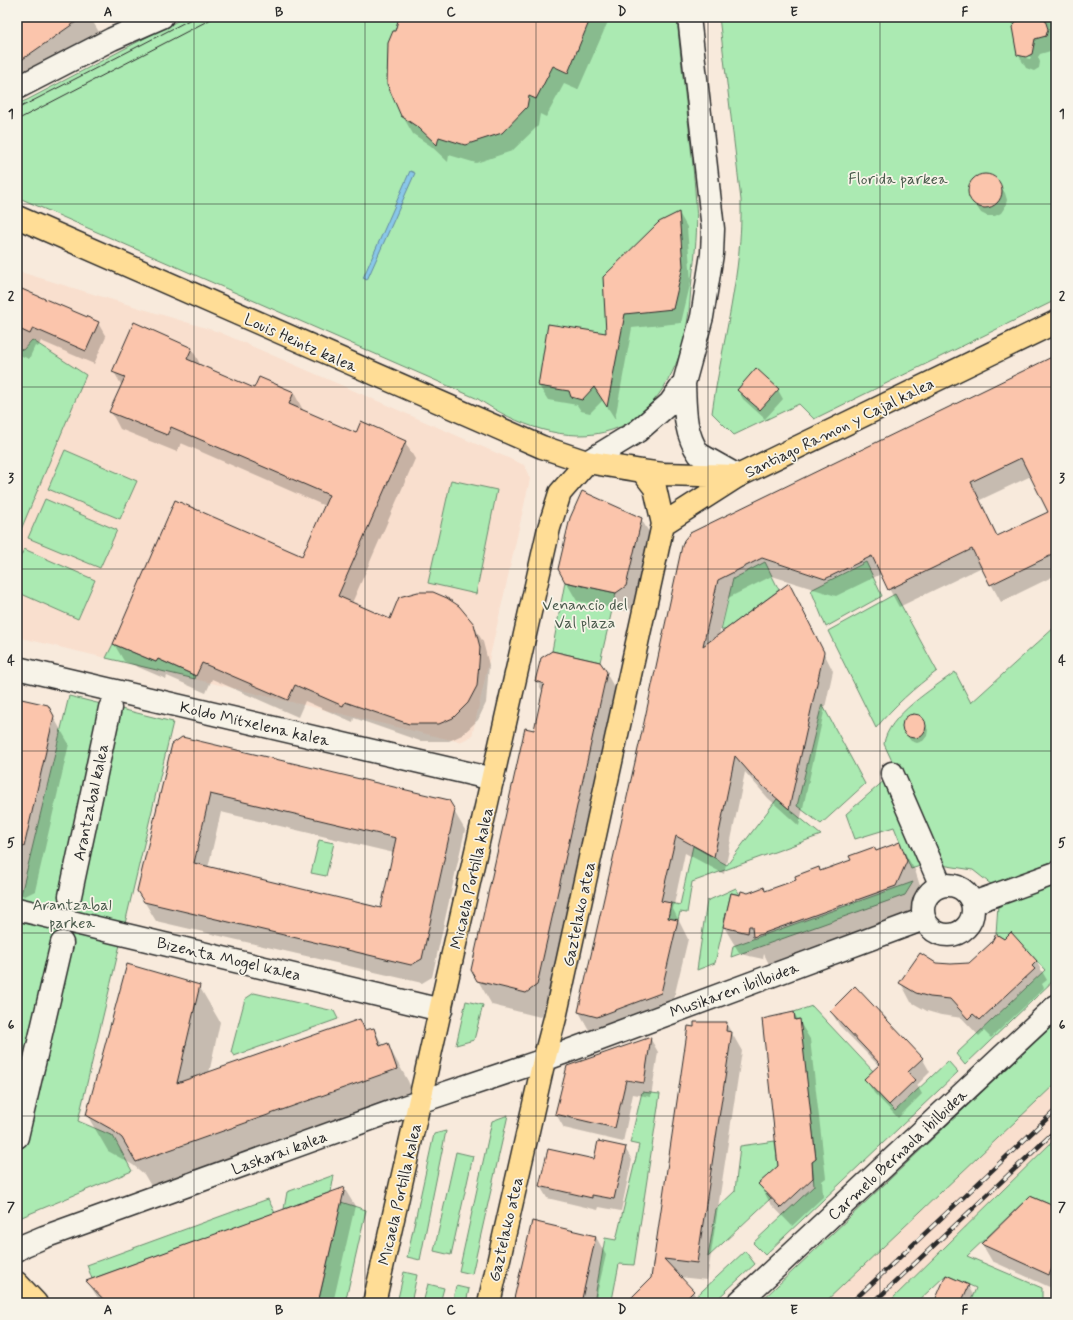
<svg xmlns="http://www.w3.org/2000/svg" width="1073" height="1320" viewBox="0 0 1073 1320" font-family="Mynerve,sans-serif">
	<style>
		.built { fill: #f9dfce }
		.green { fill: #abeab2; stroke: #6b8a6e }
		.water { fill: #89c7e9; stroke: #63899d }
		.shadow { fill: #0003; fill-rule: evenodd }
		.building { fill: #fbc5ac; stroke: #2b2b2b; fill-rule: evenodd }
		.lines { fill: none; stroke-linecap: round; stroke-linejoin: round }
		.minor-casing { stroke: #2b2b2b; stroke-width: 25 }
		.major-casing { stroke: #2b2b2b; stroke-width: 25 }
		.minor { stroke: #f7f3e8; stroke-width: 22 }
		.major { stroke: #ffdd96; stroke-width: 22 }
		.tram { stroke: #2b2b2b; stroke-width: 1 }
		.rail-casing { stroke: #2b2b2b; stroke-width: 4.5 }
		.rail { stroke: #f7f3e8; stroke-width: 3; stroke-dasharray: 9; stroke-linecap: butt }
		.grid { fill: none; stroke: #2b2b2b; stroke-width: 1; stroke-opacity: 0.55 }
		.labels { text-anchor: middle; stroke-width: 3.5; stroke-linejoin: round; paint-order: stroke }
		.park-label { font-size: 16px; fill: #4b5b4d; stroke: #f7f3e8 }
		.street-label { font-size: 16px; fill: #2b2b2b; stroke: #f7f3e8 }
		.neatline { fill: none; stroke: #2b2b2b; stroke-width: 1.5 }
		.grid-label { font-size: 13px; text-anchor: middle; font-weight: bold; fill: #2b2b2b }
	</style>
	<rect width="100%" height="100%" fill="#f8eadc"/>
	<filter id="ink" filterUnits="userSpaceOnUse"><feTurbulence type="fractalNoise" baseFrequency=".025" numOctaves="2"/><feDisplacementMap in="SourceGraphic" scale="8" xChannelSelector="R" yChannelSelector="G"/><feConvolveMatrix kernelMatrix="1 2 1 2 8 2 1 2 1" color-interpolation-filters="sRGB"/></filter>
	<g filter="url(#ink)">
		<path class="built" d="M17,271L219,332L524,465L530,479L472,736L460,742L17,637Z
			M1056,1083V1138L904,1288L888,1303H824Z"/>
		<path class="green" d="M185,17H677C682,79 692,141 696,204C698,229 695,254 692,279C690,294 690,310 687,324C681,367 655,416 612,430C567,445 515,424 478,399L17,197V104L27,100Z
			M719,17H1056V300L814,419L799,404L734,435L712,413C722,342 743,272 741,200Z
			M32,340L86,375L17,539V348L23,350Z
			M65,450L137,481L120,519L48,489Z
			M451,480L497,490L476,594L428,583Z
			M45,499L117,530L100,568L28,538Z
			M24,549L95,580L78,619L17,592V564Z
			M765,562L779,590L725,630H721L733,579Z
			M866,562L882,596L826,627L811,590Z
			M565,582L616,593L600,662L552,651Z
			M895,594L937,671C914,688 894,706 876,728L828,631Z
			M1056,626V860L992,885L973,870L941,865L884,744C887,716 934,688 955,672L971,703Z
			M113,644L156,662L158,659L196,676L195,679L106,658Z
			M69,696L173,722L78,1121L113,1136L132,1171L17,1219V911Z
			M822,704L865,784L821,824L797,806Z
			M886,779L920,866L911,869L894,827L855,839L846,814Z
			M777,799L821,835L692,882L687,913L680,912L678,920L668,918L671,903L680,905L693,846L727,865Z
			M319,840L334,843L326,876L311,873Z
			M913,882L905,895L731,957L733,946Z
			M1056,883V978L965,1065L956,1054L1045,970L1011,933L1004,939L996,934L998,905Z
			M736,888L740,895L731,893L715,963L697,970L707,901Z
			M254,993L334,1011L338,1019L234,1056L231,1052L245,999Z
			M466,1001L483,1005L474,1040L456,1045Z
			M812,1006L873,1071L889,1105L895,1111L948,1061L958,1072L765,1255L753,1243L814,1186L812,1162L816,1159L799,1019L795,1020L794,1012Z
			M1056,1022V1083L824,1303H759Z
			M642,1092L660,1094L634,1265L619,1264L612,1300L614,1303H594L605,1238L616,1240L639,1145L630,1143Z
			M508,1115L472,1274L459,1271L492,1121Z
			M446,1131L420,1260L407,1257L434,1134Z
			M1056,1138V1207L1030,1196L967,1256L1042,1288V1303H970L976,1288L946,1275L916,1303H888Z
			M775,1141L778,1166L759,1184L771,1198L708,1257L716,1209L735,1191L740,1146Z
			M456,1152L473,1156L451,1255L434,1251Z
			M334,1175L331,1192L284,1209L287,1192Z
			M268,1199L275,1213L92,1279L87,1265Z
			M341,1202L366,1210L345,1303H318Z
			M745,1251L755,1264L713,1303H689Z
			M404,1272L417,1275L411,1303H397Z
			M428,1284L444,1288L440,1303H423Z
			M456,1286L469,1289L466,1303H452Z"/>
		<path class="water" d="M410,171L415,173L367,280L363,278Z"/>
		<path class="shadow" d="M17,17H90L99,32L17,88Z
			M401,17H610L578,90L564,84L546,117L540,114L538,126L512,151L476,163L449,155L448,162L431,146L413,134L402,115L396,32Z
			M1011,17L1025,35L1035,17H1055L1056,19V37L1054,39L1056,44L1054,50L1040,54L1038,57L1040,62L1039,68L1034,71L1026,68L1018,54ZM1022,55L1031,57L1030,59L1022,57Z
			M981,175H988L995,178L1005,193L1007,200L1005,207L1001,213L995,216H987L981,213L971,198L969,191L970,184L975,178Z
			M679,213L687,227L691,281L681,323L632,328L615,419L603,400L590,413L581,411L577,405L548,400L539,386L607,334Z
			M17,288L98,323L106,337L94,364L41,341L38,347L35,346L29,359L17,354Z
			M192,349L201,366L255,390L260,378L294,393L303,410L357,434L405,442L415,459L352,603L391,620L473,625L483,642L489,665L486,703L478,720L462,735L449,741H420L354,718L353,722L305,701L298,717L212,679L206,693L167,676L166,679L124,661L114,644L303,557L325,506L181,443L177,452L120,429L111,412L122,386L114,372Z
			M1056,356V575L1001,602L982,567L899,607L881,574L836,596L772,576L728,598L719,635L789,584L833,671L799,826L768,798L745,772L724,874L685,853L673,909L688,939L671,1010L608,1034L589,1030L579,1012L644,727L683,546ZM1031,476L1050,512L998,537L980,500Z
			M738,390H778L783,399L765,419L743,399Z
			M641,519L652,537L637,605L627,611L577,601L566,582Z
			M606,673L620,697L551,1010L540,1017L492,1005L472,970L535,731L543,693L537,681Z
			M17,699L47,706L69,744L35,891L25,896L17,894Z
			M917,715L923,719L928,730L927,736L923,741L917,743L911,741L907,736L903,725L906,719L911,716Z
			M173,744L448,801L465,830L432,977L422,983L156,921L138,891ZM221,812L394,853L382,909L208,868Z
			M899,844L915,870L921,889L911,913L769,964L764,954L763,959L740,954L724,927L740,896L763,888L766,892Z
			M1036,961L1047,980L1042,984L1044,988L991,1038L984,1031L979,1036L962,1018L941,1015L927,1011L911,1002L901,983L936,964L951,965Z
			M199,986L220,1022L209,1073L360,1020L366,1031L374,1029L383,1046L387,1044L408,1081L418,1105L158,1198L144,1174L133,1165L108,1151L87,1115Z
			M831,1011L922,1058L930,1072L917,1085L922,1094L898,1118L874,1093L866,1079L879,1066L839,1025Z
			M794,1013L810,1039L826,1178L822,1181L823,1197L792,1226L770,1203L760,1184L779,1166Z
			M726,1023L742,1051L707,1280L679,1277L693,1292L700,1303H627L652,1279L694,1028Z
			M650,1038L658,1052L651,1097L633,1094L623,1142L564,1128L556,1114Z
			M625,1148L632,1160L621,1211L599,1207L598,1210L547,1198L540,1186Z
			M344,1188L355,1206L333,1303H101L88,1282Z
			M1056,1208V1290L992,1261L982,1244Z
			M596,1237L606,1255L595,1303H514Z
			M968,1285L973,1295L970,1303H935Z"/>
		<path class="building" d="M17,17H83L17,63Z
			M399,17H591L568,73L553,66L536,99L529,96L527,107L502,133L465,145L439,137L437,145L419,128L401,116L387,84L388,43L393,31H395Z
			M1022,17H1044L1048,29L1046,36L1035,39L1032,54L1026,57L1017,55L1012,27Z
			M968 191a17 17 0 1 1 34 0a17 17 0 1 1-34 0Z
			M679,212L683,266L673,309L625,314L607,407L594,387L582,400L571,397L569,391L538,386L548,324L606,333L603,277L659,222Z
			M17,287L99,322L86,351L33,328L30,334L17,328Z
			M134,322L192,348L187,359L254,388L259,377L294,392L289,404L356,433L361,421L406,441L338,596L390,619L399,597L418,592H433L447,598L459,606L474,624L480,647L479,663L477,686L468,703L453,718L439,724H409L345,702L343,706L295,685L288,700L202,663L196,676L158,659L156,662L113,644L175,500L302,556L329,495L171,427L167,435L109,412L125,377L112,372Z
			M1056,355V553L990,585L972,549L888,590L872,556L825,579L762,558L718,580L703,646L789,583L824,652L789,809L756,780L735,756L714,857L676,836L661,901L671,903L668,918L678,920L661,993L597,1017L578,1012L643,727L682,546L685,539L690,533ZM1021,458L1048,512L997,536L971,482Z
			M756,368L779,389L760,410L737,390Z
			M582,491L642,518L626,586L616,593L565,582L558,569L570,518Z
			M552,651L600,662L607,672L537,985L526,993L477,981L471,970L525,728L534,730L544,684L535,681L541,658Z
			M17,698L48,705L54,716L24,847L17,846Z
			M902 726a12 12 0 1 1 24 0a12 12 0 1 1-24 0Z
			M182,737L449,800L455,810L422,959L411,965L144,902L137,891L172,744ZM210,794L396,838L381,908L194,863Z
			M900,842L907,861L896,886L753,937L752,926H749L748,933L723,927L731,893L740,895L741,891L748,893L764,887L765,891L796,880L795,876L819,867L820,871L851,860L849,856L874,847L876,851Z
			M1011,932L1037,961L1032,966L1035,969L980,1020L973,1014L968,1019L950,999L930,997L916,993L899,983L920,953L936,963L951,964L969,963L991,943L996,934L1004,939Z
			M127,964L200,985L177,1083L360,1019L365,1030L374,1028L380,1046L388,1043L397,1069L136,1162L122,1138L111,1129L86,1115Z
			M855,986L923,1058L908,1072L915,1080L889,1105L864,1079L880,1064L830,1011Z
			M794,1012L795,1020L800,1019L816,1159L812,1162L813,1178L781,1208L758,1184L778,1166L762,1019Z
			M694,1022H727L726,1031L732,1032L697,1263L664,1259L694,1291L682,1303H626L651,1278L688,1026L694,1027Z
			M651,1037L644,1083L626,1080L615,1128L555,1114L567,1066Z
			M598,1141L626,1147L614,1199L592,1195V1198L539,1186L548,1149L594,1159Z
			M345,1187L318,1303H107L86,1281Z
			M1030,1196L1056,1207V1260L1049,1275L981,1244Z
			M532,1221L596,1236L581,1303H513Z
			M946,1275L969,1285L961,1303H934Z"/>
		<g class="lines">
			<g class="minor-casing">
				<path id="minor" d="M17,88L112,39L162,17
					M684,383C685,408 684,433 699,454L738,476
					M587,462L638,431L670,403L684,383L702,317L712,254L713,229L689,17
					M17,668L493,779
					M892,773L941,886
					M923 910a25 25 0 1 1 50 0a25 25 0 1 1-50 0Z
					M70,896L110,708
					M973,903L1056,873
					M17,909L441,1010
					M17,1137L62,943
					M17,1250L25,1245L44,1237L404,1107L544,1060L924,919
					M738,1303L1056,1006"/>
			</g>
			<g class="major-casing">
				<path id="major" d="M17,217L542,447L587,462L642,471L663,474L738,476L1056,322
					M663,524L738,476
					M17,1283L36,1303
					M374,1303L549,528L560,493L587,462
					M489,1303L544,1060L555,1018L663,524L655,488L642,471"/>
			</g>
			<use href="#minor" class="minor"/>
			<use href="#major" class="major"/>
			<path class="tram" d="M17,109L195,17
				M17,120L215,17"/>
			<g class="rail-casing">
				<path id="rail" d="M851,1303L1056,1110
					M873,1303L1056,1130"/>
			</g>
			<use href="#rail" class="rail"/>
		</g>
	</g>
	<path class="grid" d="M194,17V1303M365,17V1303M536,17V1303M708,17V1303M880,17V1303M17,204H1056M17,387H1056M17,569H1056M17,751H1056M17,933H1056M17,1116H1056"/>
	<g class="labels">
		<g class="park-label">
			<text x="898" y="184">Florida parkea</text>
			<text x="585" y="610">Venancio del<tspan x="585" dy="18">Val plaza</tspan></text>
			<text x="72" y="910">Arantzabal<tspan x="72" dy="18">parkea</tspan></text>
		</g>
		<g class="street-label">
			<text transform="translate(301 342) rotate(24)" y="6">Louis Heintz kalea</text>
			<text transform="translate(839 427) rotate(-26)" y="6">Santiago Ramon y Cajal kalea</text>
			<text transform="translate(255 723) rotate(13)" y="6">Koldo Mitxelena kalea</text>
			<text transform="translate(90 802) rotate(-78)" y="6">Arantzabal kalea</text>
			<text transform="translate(471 878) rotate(-77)" y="6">Micaela Portilla kalea</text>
			<text transform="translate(578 914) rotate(-78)" y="6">Gaztelako atea</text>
			<text transform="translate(229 958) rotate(13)" y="6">Bizenta Mogel kalea</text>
			<text transform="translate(734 989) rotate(-20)" y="6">Musikaren ibilbidea</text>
			<text transform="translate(279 1152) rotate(-20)" y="6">Laskarai kalea</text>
			<text transform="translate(897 1154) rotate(-43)" y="6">Carmelo Bernaola ibilbidea</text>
			<text transform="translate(399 1194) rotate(-77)" y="6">Micaela Portilla kalea</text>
			<text transform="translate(505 1229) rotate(-77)" y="6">Gaztelako atea</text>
		</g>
	</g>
	<rect width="1073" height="1320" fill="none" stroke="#f7f3e8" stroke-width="44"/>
	<rect x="22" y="22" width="1029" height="1276" class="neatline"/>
	<g class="grid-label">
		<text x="108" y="16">A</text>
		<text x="279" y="16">B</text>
		<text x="451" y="16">C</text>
		<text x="622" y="16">D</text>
		<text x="794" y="16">E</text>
		<text x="965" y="16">F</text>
		<text x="11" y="118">1</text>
		<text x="1062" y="118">1</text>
		<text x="11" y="300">2</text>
		<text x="1062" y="300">2</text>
		<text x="11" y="482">3</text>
		<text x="1062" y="482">3</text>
		<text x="11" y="665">4</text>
		<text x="1062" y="665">4</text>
		<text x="11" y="847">5</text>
		<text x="1062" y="847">5</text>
		<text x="11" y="1029">6</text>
		<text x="1062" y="1029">6</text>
		<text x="11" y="1211">7</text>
		<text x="1062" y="1211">7</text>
		<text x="108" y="1314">A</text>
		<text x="279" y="1314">B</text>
		<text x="451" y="1314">C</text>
		<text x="622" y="1314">D</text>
		<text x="794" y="1314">E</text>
		<text x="965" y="1314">F</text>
	</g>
</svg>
